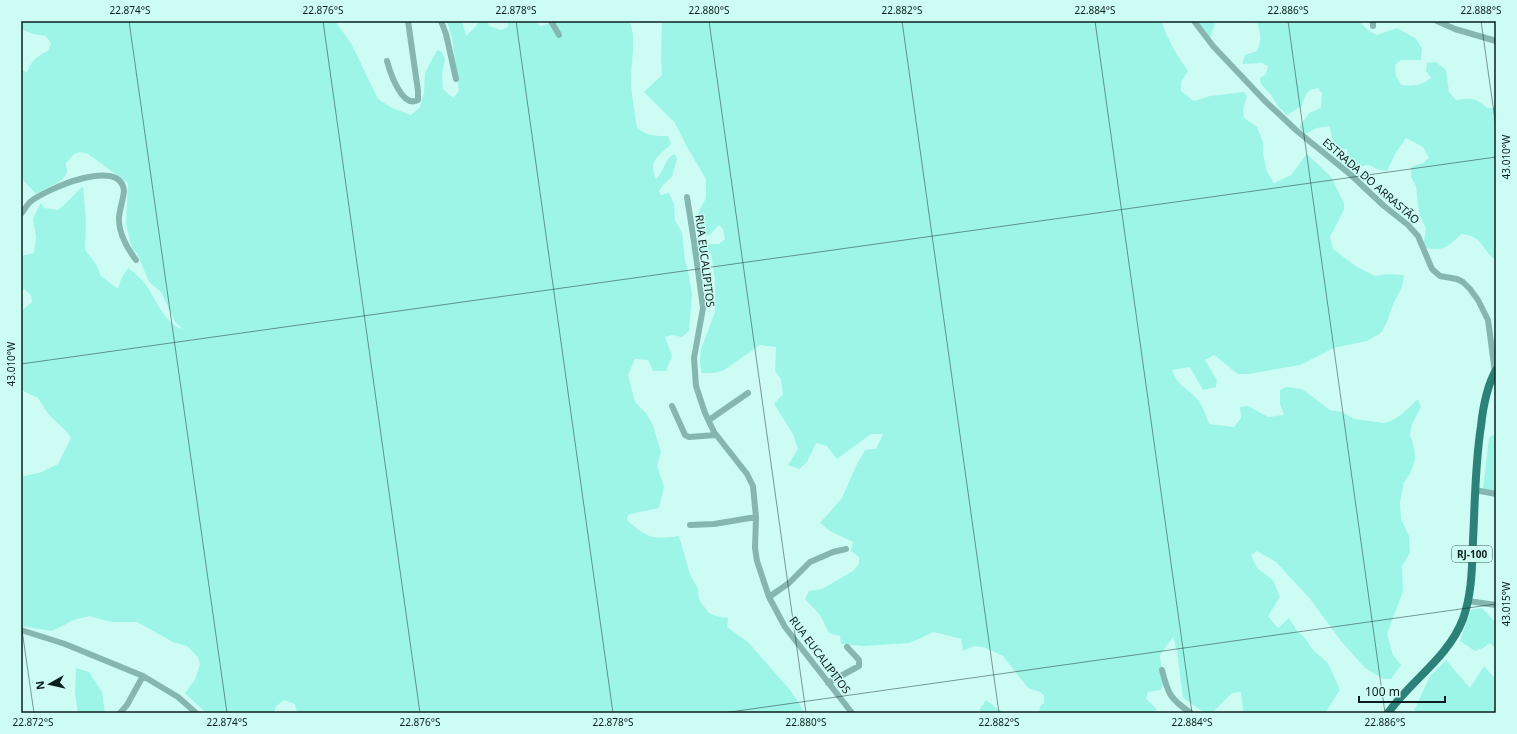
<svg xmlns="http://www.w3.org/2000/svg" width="1517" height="734" viewBox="0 0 1517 734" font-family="'Noto Sans',sans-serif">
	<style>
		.green { fill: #9df5e8 }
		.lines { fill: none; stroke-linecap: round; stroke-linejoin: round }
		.minor { stroke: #85b7b0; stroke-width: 6 }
		.major { stroke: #2c8178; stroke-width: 8 }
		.ticks { fill: none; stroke: #0d1f1c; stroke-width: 1; stroke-opacity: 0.45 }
		.labels { text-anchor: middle; stroke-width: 3; stroke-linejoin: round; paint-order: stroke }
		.shield { fill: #cdfcf5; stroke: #47615d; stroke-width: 1 }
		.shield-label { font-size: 10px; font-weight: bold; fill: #0d1f1c }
		.street-label { font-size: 11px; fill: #0d1f1c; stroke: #cdfcf5 }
		.neatline { fill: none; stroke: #0d1f1c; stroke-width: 1.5 }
		.ticks-label { font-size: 10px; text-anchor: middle; fill: #0d1f1c }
	</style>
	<rect width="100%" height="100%" fill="#cdfcf5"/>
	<path class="green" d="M21,21H335L351,43L378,99L392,108L411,115L420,107L424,93L425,73L437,50L441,51L445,59L442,74L443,89L453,98L459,91L452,38L447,21H462L466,36L476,26L478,21H487L489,26L501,30L508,27V21H533L541,26L556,21H629C637,35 631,63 631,79C631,95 635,112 637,128C648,136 655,136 668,136L671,144C658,157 648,160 656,179C665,172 664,157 675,154L677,159L672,177L664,184L659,191L661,195L669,193L674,204L675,220L682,233L685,260L689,276L692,294L689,331L682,337L672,335L665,337L672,356L666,371H653L648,360L635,359L628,375L635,402L646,413L653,425L661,452L657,466L664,487L659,508L639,512L628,515L627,520C647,538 652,540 679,536L690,574L698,589L699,600L709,613L719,617L728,618L727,627L748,642L791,691L805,713H297L295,704L284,700L276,706L274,713H206L185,693L195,680L200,664L198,657L187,646L173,642L137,622H111L89,616L74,620L52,631L21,626V477L42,472L58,464L71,438L67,432L49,415L38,398L21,390V311L32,302L31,295L21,287V256L34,253L36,237L33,218L41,203L44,208L58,210L64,205L83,186L86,221L85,250L96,264L101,276L118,289L121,279L128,268C136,274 143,280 148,288C157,302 166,325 183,329L175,322L161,292L149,282L137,253L132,249L126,224L128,183L88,154L80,152L74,154L66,163C66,166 67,170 67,172C65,182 44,188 36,194L21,178V70L27,72C32,60 37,56 48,51L51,43L46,36L33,34L21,29Z
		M662,21H1162C1166,38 1178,57 1188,71L1181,82V91L1194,101L1210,96L1244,92L1247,96L1243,110L1244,118L1257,127L1263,142V154L1267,172L1274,183L1291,175L1307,154L1332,178L1344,204V210L1330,237L1333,249L1357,267L1375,276L1388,274L1404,275L1402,287L1393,304L1387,322L1381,333L1367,341L1334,348L1300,365L1249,374H1238L1214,355L1205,360L1217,380L1216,387L1203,390L1190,367L1172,370C1178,387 1187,387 1197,399C1203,406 1206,415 1209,424L1234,427L1241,418L1240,407L1248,406L1268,417L1284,415L1280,404V390L1286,387L1302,389L1330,410L1342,412L1354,419L1384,423L1391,421L1402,414L1418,399L1421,407L1412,424L1410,435L1414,447L1415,460L1410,474L1404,482L1400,503L1401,519L1409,536L1410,553L1402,566L1403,591L1387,634L1393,655L1401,665L1391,679H1383L1365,668L1341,641L1311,600L1276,562L1257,551L1251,555L1257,568L1273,580L1280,597L1268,616L1278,628L1289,618L1297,631L1305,638L1313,650L1328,663L1340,690L1325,713H1241L1243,709L1241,692L1232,693L1212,713H1205L1183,698L1177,651L1173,637L1160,655L1163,684L1161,690L1148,692L1146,699L1156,708V713H1039L1040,706L1044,703V696L1040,692L1028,688L1003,656L983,647L974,646L963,651L961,639L934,632L909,643L863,646L841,644L840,636L829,633L820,615L805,599L809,591L822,589L853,571L859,564V557L851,551L853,542L830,531L820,523L842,498L857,464L865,450L876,449L883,434H871L837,459L827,446L816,443L807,462L799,469L788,465L798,449L793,434L774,404L783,394L781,379L775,371L776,347L760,345L724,370L714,373H702L700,364L701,349L715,312V280L711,253L693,257L691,247L698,244H719L725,239L723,229L719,225L708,236L700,231L698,213L706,198V179L687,147L675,123L644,92L662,75L661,56Z
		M1197,21H1216L1210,37Z
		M1257,21H1359L1369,31L1377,35L1397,28L1415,38L1422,48L1421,60H1401L1395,65L1396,76L1401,85C1414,86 1420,86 1431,78L1426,71L1427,63L1436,62L1446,70L1449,92L1456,100C1471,98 1475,97 1487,108H1494L1496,105V261C1481,249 1485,237 1461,234C1447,248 1442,252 1423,247L1426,229L1419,213L1416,186L1411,177V167L1423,163L1429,158L1423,147L1406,138L1395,154L1387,171C1369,170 1373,158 1352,172L1343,165L1348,156L1347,149H1341L1334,144L1329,126L1317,128L1305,134L1299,127L1309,113L1321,108L1322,94L1318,88C1306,90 1305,95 1302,106L1287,115L1280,109L1271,95L1261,84L1260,78L1266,74L1268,66L1262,63L1242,64L1245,55L1257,51C1263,37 1260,34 1257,21Z
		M1492,435L1496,436V491L1483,489L1489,438Z
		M1482,608L1496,623V648L1489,643L1485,647L1475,651L1460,641L1471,610Z
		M1446,660L1470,688L1484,666L1496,680V713H1413L1430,676Z
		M76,668L89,672L102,692L105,713H78L75,694Z
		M986,700L998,709L1006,713H980V709Z"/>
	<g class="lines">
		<path class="minor" d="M441,21L446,34L456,79
			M551,21L559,35
			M1194,21L1213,46L1264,100L1297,131L1351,175L1384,206L1408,225L1418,236L1432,269L1440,276L1457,279L1463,282L1470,289L1478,300L1488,320L1495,372
			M1373,21V26
			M1437,21L1455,29L1496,41
			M387,61C390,72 402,109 418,100V91L408,21
			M687,197L695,248L703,308L694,358L696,386L705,413L714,432L747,474L753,486L756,517L755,548L757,561L769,597L785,627L852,713
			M21,214C24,210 27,205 30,202C46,189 121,156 124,191C123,200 120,208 119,217C118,233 127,248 136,260
			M672,406L685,435L689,437L716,435
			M709,420L748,393
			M1475,490L1496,494
			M690,525L714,524L756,517
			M769,597L789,583L810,562L833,552L846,549
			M1468,601L1496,605
			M21,630L65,644L143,676L178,697L196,713
			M1162,670C1168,694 1170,699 1191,713
			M828,683L859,666V660L847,647
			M120,713L127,705L143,676"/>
		<path class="major" d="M1388,713C1411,680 1448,658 1463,619C1472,594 1472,567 1473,541C1475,502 1475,464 1481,426C1483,407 1487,386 1496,370"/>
	</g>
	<path class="ticks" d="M129,21L227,713M323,21L420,713M516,21L613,713M709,21L806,713M902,21L999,713M1095,21L1192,713M1288,21L1385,713M1481,21L1496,127M21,364L1496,157M21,623L34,713M723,713L1496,604"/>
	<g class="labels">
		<rect class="shield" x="1452" y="546" width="40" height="16" rx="3"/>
		<g class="shield-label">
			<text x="1472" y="558">RJ-100</text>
		</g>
		<g class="street-label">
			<text transform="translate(1371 181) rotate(41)" y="4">ESTRADA DO ARRASTÃO</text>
			<text transform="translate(705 261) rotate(83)" y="4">RUA EUCALIPITOS</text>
			<text transform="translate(820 655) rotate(53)" y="4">RUA EUCALIPITOS</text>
		</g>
	</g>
	<rect width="1517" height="734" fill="none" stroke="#cdfcf5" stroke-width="44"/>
	<g transform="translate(50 684) rotate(262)" stroke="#cdfcf5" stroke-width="3" paint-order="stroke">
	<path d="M0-3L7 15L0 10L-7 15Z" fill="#0d1f1c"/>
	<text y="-6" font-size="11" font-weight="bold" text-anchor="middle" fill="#0d1f1c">N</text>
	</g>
	<path d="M1359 696v6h86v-6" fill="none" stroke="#0d1f1c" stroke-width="2"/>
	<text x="1365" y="696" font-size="12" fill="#0d1f1c" stroke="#cdfcf5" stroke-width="3" paint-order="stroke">100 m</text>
	<rect x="22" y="22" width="1473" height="690" class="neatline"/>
	<g class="ticks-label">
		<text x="130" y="14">22.874°S</text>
		<text x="323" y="14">22.876°S</text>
		<text x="516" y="14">22.878°S</text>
		<text x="709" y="14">22.880°S</text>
		<text x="902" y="14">22.882°S</text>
		<text x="1095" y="14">22.884°S</text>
		<text x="1288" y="14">22.886°S</text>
		<text x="1481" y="14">22.888°S</text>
		<text transform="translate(1506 157) rotate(-90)" y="4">43.010°W</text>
		<text transform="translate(11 364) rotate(-90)" y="4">43.010°W</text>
		<text transform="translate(1506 604) rotate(-90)" y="4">43.015°W</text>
		<text x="33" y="726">22.872°S</text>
		<text x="227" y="726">22.874°S</text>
		<text x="420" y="726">22.876°S</text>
		<text x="613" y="726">22.878°S</text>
		<text x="806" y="726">22.880°S</text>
		<text x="999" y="726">22.882°S</text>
		<text x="1192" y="726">22.884°S</text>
		<text x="1385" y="726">22.886°S</text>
	</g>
</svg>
